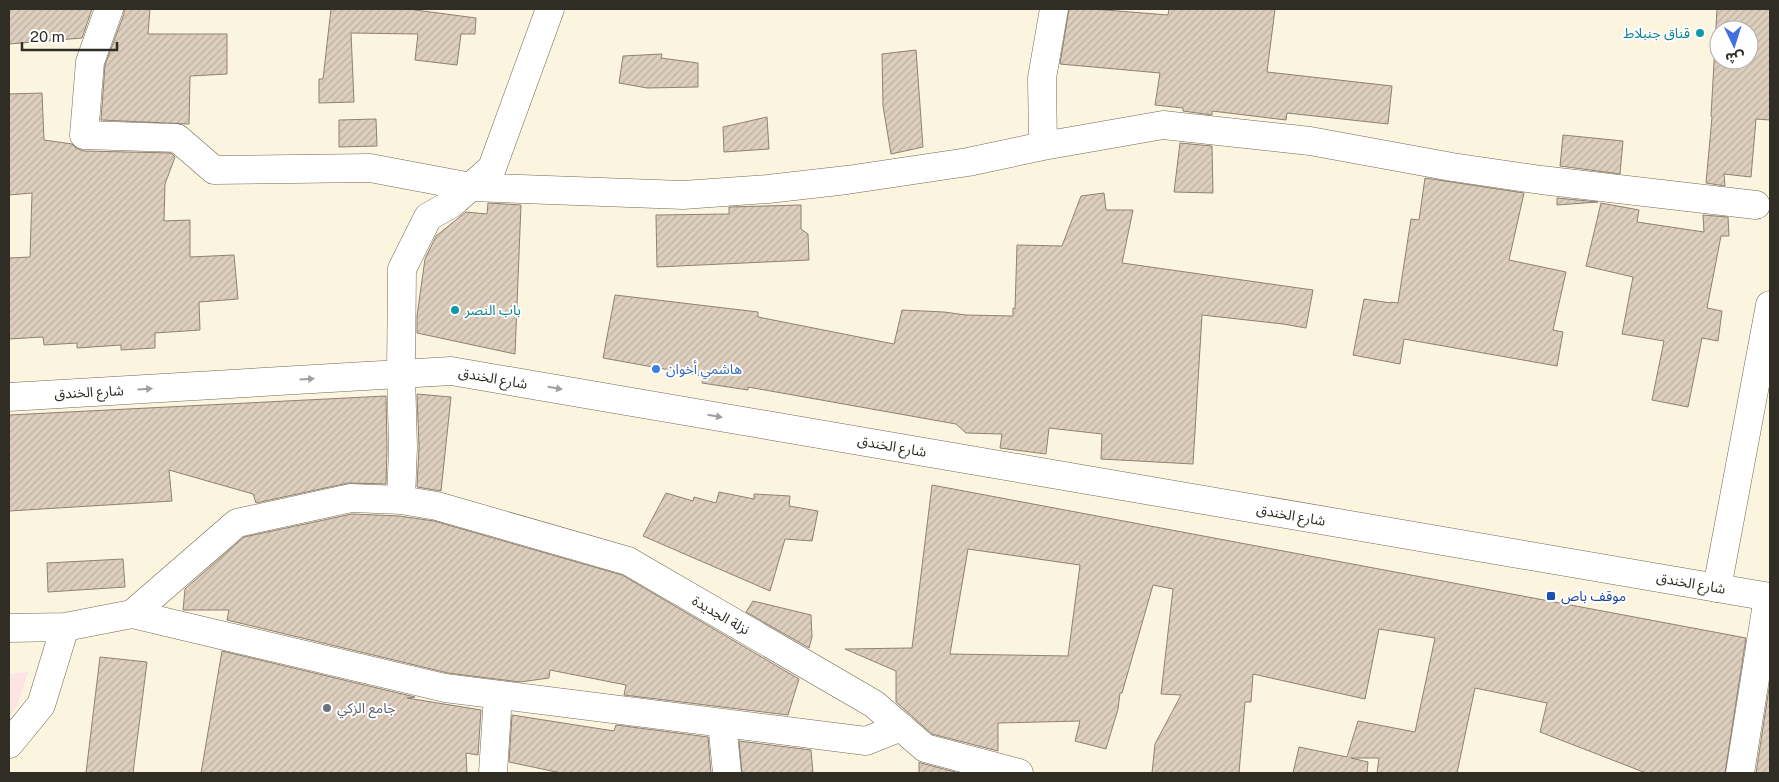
<svg xmlns="http://www.w3.org/2000/svg" width="1779" height="782" viewBox="0 0 1779 782" font-family="'Public Sans','Noto Sans Arabic',sans-serif">
	<style>
		.education { fill: #fee3e4 }
		.building { fill: url(#building-hatch); stroke: #908172; fill-rule: evenodd }
		.lines { fill: none; stroke-linecap: round; stroke-linejoin: round }
		.minor-casing { stroke: #706957; stroke-width: 29 }
		.major-casing { stroke: #706957; stroke-width: 29 }
		.minor { stroke: #fff; stroke-width: 28 }
		.major { stroke: #fff; stroke-width: 28 }
		.oneway { fill: #a2a09d }
		.culture-dot { fill: #0f9aa8; stroke: #fff; stroke-width: 2 }
		.shop-dot { fill: #3f7fe0; stroke: #fff; stroke-width: 2 }
		.transit-dot { fill: #1a4fb4; stroke: #fff; stroke-width: 2 }
		.worship-dot { fill: #6b7280; stroke: #fff; stroke-width: 2 }
		.labels { text-anchor: middle; stroke-width: 4; stroke-linejoin: round; paint-order: stroke }
		.culture-label { font-size: 14px; fill: #0d838f; stroke: #fff; text-anchor: end }
		.shop-label { font-size: 14px; fill: #366cbe; stroke: #fff; text-anchor: start }
		.street-label { font-size: 14px; fill: #302d25; stroke: #fff }
		.transit-label { font-size: 14px; fill: #164399; stroke: #fff; text-anchor: start }
		.worship-label { font-size: 14px; fill: #5b616d; stroke: #fff; text-anchor: start }
	</style>
	<defs>
		<pattern id="building-hatch" width="6" height="6" patternUnits="userSpaceOnUse" patternTransform="scale(1.25)"><rect width="6" height="6" fill="#ddcebd"/><path d="M-1 1l2-2M0 6l6-6M5 7l2-2" fill="none" stroke="#beb1a2"/></pattern>
	</defs>
	<rect width="100%" height="100%" fill="#fbf4df"/>
	<path class="education" d="M28,672L17,706L9,716V674Z"/>
	<path class="building" d="M9,9H92L82,38L9,44Z
		M124,9H150L148,34H227V74L190,76L189,124L101,120L105,65L124,14Z
		M331,9H408L476,18L475,34H461L457,65L415,60L418,34L351,33L354,102L319,103V79H323Z
		M1069,9H1093L1168,15L1169,9H1275L1267,72L1392,86L1388,124L1287,113L1286,120L1212,111V115L1183,111V108L1155,105L1160,73L1060,64Z
		M1717,9H1770V120L1756,119L1751,177L1724,174L1725,186L1706,183L1712,117L1711,116ZM1719,30H1749V60H1719Z
		M916,50L923,147L891,154L883,106L882,54Z
		M662,54L661,58L698,63V87L647,88L619,83L623,56Z
		M42,93L44,140L72,144L76,148L84,151L171,153L175,157L165,184L164,221L190,220V257L234,255L238,299L199,302L200,330L155,333V348L121,350V345L77,348V343L44,345L43,337L9,339V258L30,257L32,193L9,195V94Z
		M767,117L769,149L724,152L723,127Z
		M376,119L377,146L339,147V120Z
		M1563,135L1623,141L1620,174L1560,166Z
		M1180,143L1212,146L1213,193L1174,192Z
		M1425,178L1524,193L1509,260L1566,272L1553,330L1563,332L1557,366L1404,339L1400,364L1353,355L1364,299L1391,303V302L1398,303L1411,219L1419,220Z
		M1104,193L1106,210H1133L1122,263L1313,290L1306,328L1283,324L1202,315L1193,464L1101,459L1102,434L1049,428L1046,454L1000,448L1002,434L966,433L956,424L748,387V390L702,383L703,376L603,358L615,295L758,312V317L894,344L902,310L944,312L966,315L1013,316V308L1015,309L1017,245L1062,246L1081,196Z
		M1557,198L1598,202L1557,205Z
		M488,203L521,205L515,354L417,333V316L425,259L436,236L466,212L487,214Z
		M1601,203L1639,210L1637,222L1704,232L1703,215L1728,217L1729,236H1721L1707,308L1722,311L1718,341L1702,338L1688,407L1652,400L1664,341L1622,334L1633,277L1586,266Z
		M801,205V229L808,234L809,260L657,267L656,215L729,214V207Z
		M417,394L451,397L441,491L417,487L419,447Z
		M386,396L387,447L386,484L348,483L256,503L253,494L169,470L172,501L9,511V415Z
		M932,485L1746,638L1725,773H1646L1540,732L1547,703L1475,688L1457,773H1377L1379,758H1351L1368,762L1367,773H1293L1299,747L1347,757L1358,721L1415,732L1435,638L1379,629L1365,699L1253,674L1251,702H1245L1239,773H1152L1155,744L1181,695L1161,694L1173,589L1153,585L1122,693H1120L1118,709L1106,749L1075,741L1080,721L998,723V751L932,734L896,702V671L845,649L912,648ZM968,549L1080,565L1068,656L950,654Z
		M719,492L754,499V494L790,496L789,506L818,511L812,541L785,539L770,591L643,536L666,493L693,501L694,497L716,503Z
		M352,514L399,516L434,521L622,575L799,679L788,715L624,695L626,685L550,670L549,678L520,682L448,673L227,620L229,610H183L185,589L244,537Z
		M123,559L125,587L48,592L47,563Z
		M753,601L811,615L812,637L809,648L746,612Z
		M222,651L415,697L407,698L481,710L478,755L466,753L467,773H201Z
		M100,657L147,662L133,773H86Z
		M1770,682V773H1756Z
		M512,715L614,731L616,725L708,737L711,773H561L509,762Z
		M739,741L811,750L813,773H742Z
		M919,762L921,763L959,773H919Z"/>
	<g class="lines">
		<g class="minor-casing">
			<path id="minor" d="M109,9L90,62L84,135L177,138L214,170L370,168L471,187L683,195L768,189L847,180L968,162L1043,146L1163,125L1310,141L1452,167L1541,180L1756,205
				M1043,146L1042,78L1054,9
				M401,500L403,447L401,374L402,269L428,217L451,204L492,168L550,9
				M1717,588L1770,305
				M132,614L237,523L351,498L401,500L437,506L628,561L874,704L925,748L1019,773
				M9,628L65,627L132,614L445,688L866,741L901,727
				M722,723L727,773
				M9,744L41,705L65,627
				M493,773L498,695
				M1740,773L1768,597"/>
		</g>
		<g class="major-casing">
			<path id="major" d="M9,397L451,371L1770,597"/>
		</g>
		<use href="#minor" class="minor"/>
		<use href="#major" class="major"/>
	</g>
	<defs><path id="oneway-solid" d="M-6-.8H1V-3.2L6.5 0L1 3.2V.8H-6Z" transform="scale(1.25)"/></defs>
	<g class="oneway">
		<use href="#oneway-solid" transform="translate(307 379) rotate(-3)"/>
		<use href="#oneway-solid" transform="translate(555 388) rotate(10)"/>
		<use href="#oneway-solid" transform="translate(145 389) rotate(-3)"/>
		<use href="#oneway-solid" transform="translate(715 416) rotate(10)"/>
	</g>
	<g class="culture-dot">
		<circle cx="1700" cy="33" r="5"/>
		<circle cx="455" cy="310" r="5"/>
	</g>
	<circle class="shop-dot" cx="656" cy="369" r="5"/>
	<rect class="transit-dot" x="1546" y="591" width="10" height="10" rx="2.5"/>
	<circle class="worship-dot" cx="327" cy="708" r="5"/>
	<g class="labels">
		<g class="culture-label">
			<text x="1690" y="38">قناق جنبلاط</text>
			<text x="465" y="315" text-anchor="start">باب النصر</text>
		</g>
		<g class="shop-label">
			<text x="666" y="374">هاشمي أخوان</text>
		</g>
		<g class="street-label">
			<text transform="translate(493 378) rotate(10)" y="5">شارع الخندق</text>
			<text transform="translate(89 392) rotate(-3)" y="5">شارع الخندق</text>
			<text transform="translate(892 446) rotate(10)" y="5">شارع الخندق</text>
			<text transform="translate(1291 515) rotate(10)" y="5">شارع الخندق</text>
			<text transform="translate(1691 583) rotate(10)" y="5">شارع الخندق</text>
			<text transform="translate(721 615) rotate(30)" y="5">نزلة الجديدة</text>
		</g>
		<g class="transit-label">
			<text x="1561" y="601">موقف باص</text>
		</g>
		<g class="worship-label">
			<text x="337" y="713">جامع الزكي</text>
		</g>
	</g>
	<rect width="1779" height="782" fill="none" stroke="#302d25" stroke-width="20"/>
	<g transform="translate(1734 45) rotate(176)"><circle r="24" fill="#ffffff" stroke="#acaba8"/>
	<path d="M0-4L9 19L0 12L-9 19Z" fill="#416fe0"/>
	<text y="-8" font-size="14" font-weight="bold" text-anchor="middle" fill="#302d25">ش</text>
	</g>
	<path d="M22 42v8h95v-8" fill="none" stroke="#302d25" stroke-width="2.5"/>
	<text x="30" y="42" font-size="15" fill="#302d25" stroke="#ffffff" stroke-width="4" paint-order="stroke">20 m</text>
</svg>
